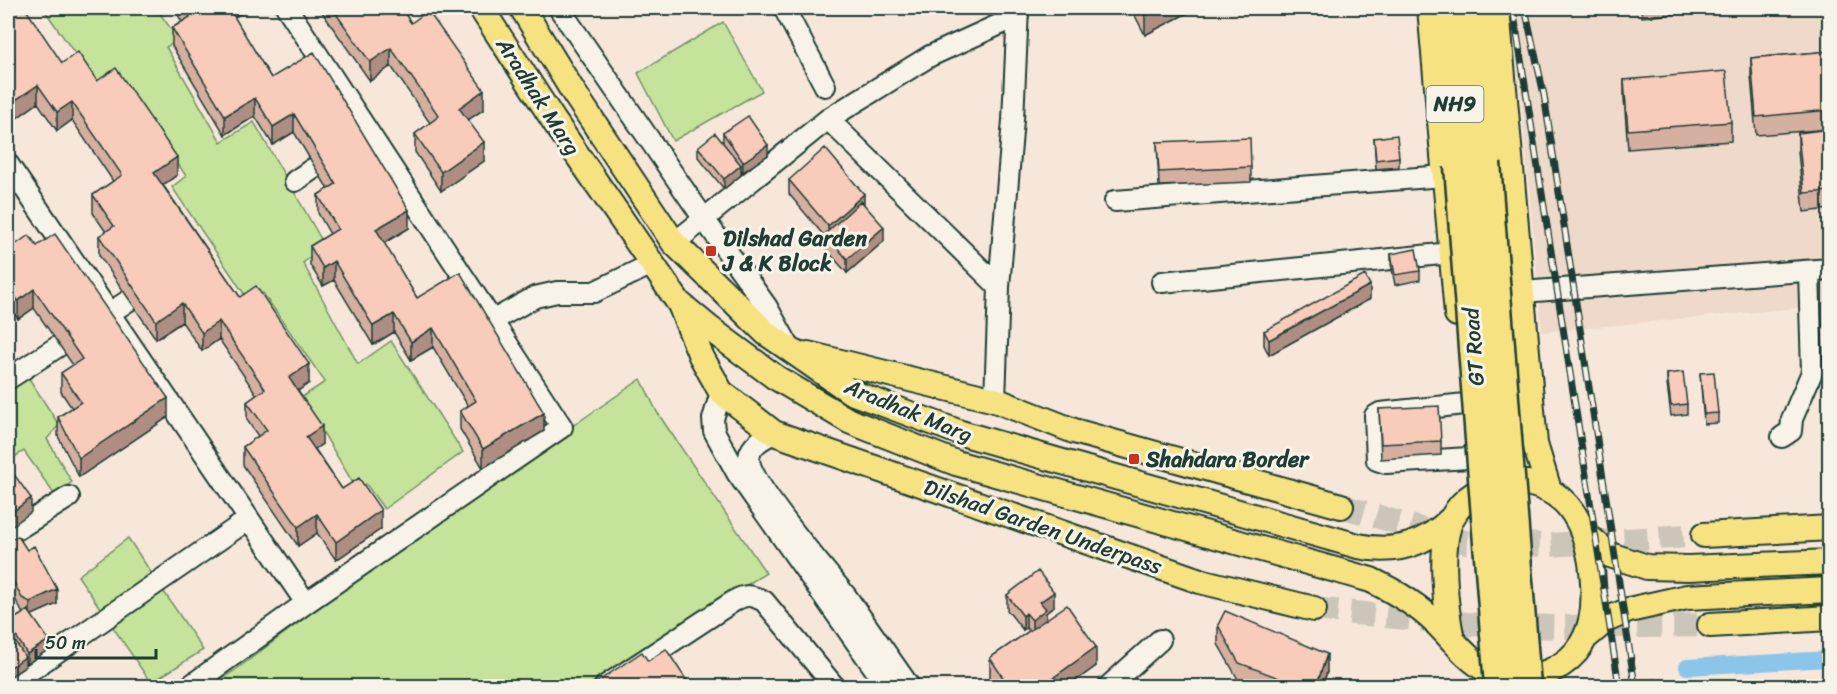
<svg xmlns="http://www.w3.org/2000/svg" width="1837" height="694" viewBox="0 0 1837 694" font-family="Sriracha,sans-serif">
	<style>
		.built { fill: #eed9ca }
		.green { fill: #c5e39b; stroke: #729068; stroke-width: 1.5 }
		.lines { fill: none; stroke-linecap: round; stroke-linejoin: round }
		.canal { stroke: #8bc5ea; stroke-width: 16 }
		.major-tunnel { stroke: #ccc5b9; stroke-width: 24; stroke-dasharray: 24 12; stroke-linecap: butt }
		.minor-casing { stroke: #1f3d34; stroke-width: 24 }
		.major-casing { stroke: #1f3d34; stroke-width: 28 }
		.highway-casing { stroke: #1f3d34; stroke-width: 33 }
		.minor { stroke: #f7f3e8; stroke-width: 20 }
		.major { stroke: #f7e281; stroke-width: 24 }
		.highway { stroke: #f7e281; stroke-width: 28 }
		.rail-casing { stroke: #1f3d34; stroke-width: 7 }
		.rail { stroke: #f7f3e8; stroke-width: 4.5; stroke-dasharray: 14; stroke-linecap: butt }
		.highway-bridge-casing { stroke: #1f3d34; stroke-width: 33; stroke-linecap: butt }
		.highway-bridge { stroke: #f7e281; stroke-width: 28 }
		.wall { fill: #d5afa0; stroke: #1f3d34; stroke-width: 1.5 }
		.shaded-wall { fill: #ae8e82; stroke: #1f3d34; stroke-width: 1.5 }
		.building { fill: #f8cbba; stroke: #1f3d34; stroke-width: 1.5 }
		.poi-dot { fill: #c8321e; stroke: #f7f3e8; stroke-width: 2 }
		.labels { text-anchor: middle; stroke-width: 6; stroke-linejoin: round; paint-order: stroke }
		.shield { fill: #f7f3e8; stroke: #60746a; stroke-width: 1.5 }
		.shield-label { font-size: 21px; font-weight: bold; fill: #1f3d34 }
		.street-label { font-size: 22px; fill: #1f3d34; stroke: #f7f3e8 }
		.poi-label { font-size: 22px; font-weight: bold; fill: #1f3d34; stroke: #f7f3e8; text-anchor: start }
	</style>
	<rect width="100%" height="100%" fill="#f7e7da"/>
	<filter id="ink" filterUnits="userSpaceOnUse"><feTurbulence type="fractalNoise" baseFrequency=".0167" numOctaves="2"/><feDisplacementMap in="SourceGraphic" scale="12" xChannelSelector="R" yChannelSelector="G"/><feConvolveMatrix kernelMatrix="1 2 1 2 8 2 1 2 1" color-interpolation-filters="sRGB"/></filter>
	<g filter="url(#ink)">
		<path class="built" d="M1513,8H1829V305L1542,332Z"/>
		<path class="green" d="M43,8H156L179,40L166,47L221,142L254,122L325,246L303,263L358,364L391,341L463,452L384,509L366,484L357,490L302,397L325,382L263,293L249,301L172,187L186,176L120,75L99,88Z
			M723,22L762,91L673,141L638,73Z
			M23,369L59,425L47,439L72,482L54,494L24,451L8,461V378Z
			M641,379L657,412L766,573L654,642L587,686H210L234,671L438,518Z
			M128,538L203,650L151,683L78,576Z"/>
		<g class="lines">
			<path class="canal" d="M1687,667L1830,659"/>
			<path class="major-tunnel" d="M1341,506L1465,542L1548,545L1704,535
				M1314,609L1467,624L1557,627L1710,625"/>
			<g class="minor-casing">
				<path id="minor" d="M287,8L562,427L306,603
					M559,8L704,219L767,307L791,350
					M784,8L825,86
					M828,119L999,287
					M8,164L306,603L190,686
					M295,181L336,153
					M1115,201L1444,176
					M674,243L828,119L930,56L1018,16
					M1162,282L1451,253
					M1522,292L1830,269
					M492,321L535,297L557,292H594L652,264
					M8,379L151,286
					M721,392L713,419L714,431L737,473L887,686
					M995,400L999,287L1013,120L1018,8
					M1465,404L1380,413L1375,416L1377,460L1386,463L1469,458
					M774,433C764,438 751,444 749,457C747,481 828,573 846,596C867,626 888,656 909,686
					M1782,437L1791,431L1792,419L1812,372L1809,271
					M8,535L69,497
					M8,686L249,519
					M605,686L734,601C746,594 751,595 764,601L834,686
					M1109,686L1160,640"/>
			</g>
			<g class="major-casing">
				<path id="major" d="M481,8L554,121L679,303L709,328L775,377L849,421L956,463L1371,580C1394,591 1416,604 1435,622C1456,642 1472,668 1501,676C1528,682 1558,673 1576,652C1592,632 1595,609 1593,583C1592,558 1585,526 1568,506C1537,470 1475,475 1452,518C1438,546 1446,610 1452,640
					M522,8L574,93L674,243L766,333L851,392L961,433L1358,546C1395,554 1425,545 1452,518
					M1430,8L1457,314
					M1497,8L1535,444L1549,490
					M681,307L701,356L721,392L774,433L1200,581L1314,609
					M808,354L995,400L1074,431L1341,506
					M1582,531L1610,555L1647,567L1688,568L1830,562
					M1704,535L1830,528
					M1710,625L1830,618
					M1586,637L1606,620L1629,610L1687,597L1830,590"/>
			</g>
			<g class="highway-casing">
				<path id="highway" d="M1449,8L1459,166
					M1476,8L1486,163"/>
			</g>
			<use href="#minor" class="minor"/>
			<use href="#major" class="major"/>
			<use href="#highway" class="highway"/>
			<g class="rail-casing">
				<path id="rail" d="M1513,8L1619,686
					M1525,8L1544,95L1635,686"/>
			</g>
			<use href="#rail" class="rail"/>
			<g class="highway-bridge-casing">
				<path id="highway-bridge" d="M1486,163L1526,686
					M1459,166L1499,686"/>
			</g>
			<use href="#highway-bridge" class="highway-bridge"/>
		</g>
		<path class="wall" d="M8,8L62,63L97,81L177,175L163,185L240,297L309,383L298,391L322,444L315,449L342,489L381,529L336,560L317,533L298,546L243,465V447L258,436L247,420V402L257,395L219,339L202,351L182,322L156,339L99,255V236L106,232L93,213V195L113,181L72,120L57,131L38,103L11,122L8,117Z
			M174,8H242V13L234,17L271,78L409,228L384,243L417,298L544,431L483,468L460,429V411L468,406L433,347L411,360L394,332L373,345L334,280L323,286L310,265V246L330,234L318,213V195L328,189L294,132L273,145L255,116L225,135L172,46V28L182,22Z
			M319,8H401L411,23L484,109L468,120L484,161L441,191L415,152V134L430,123L391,66L370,81Z
			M1131,8H1197L1145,35Z
			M1641,8H1746L1642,17Z
			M1830,51V129L1756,135L1751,76V58Z
			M1624,80L1731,122V141L1628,149L1624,98Z
			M1830,129V209L1804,212L1798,151V133Z
			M723,133L768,155L743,172L741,170V175L724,189L698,157V147L723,142Z
			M1374,138L1399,157V167L1376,169Z
			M1157,142L1251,167V182L1159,186Z
			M789,180L864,205L884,241L847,273L825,248V237L789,194Z
			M8,234L15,245L37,246L168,417L79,477L58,436V417L72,408L61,392V373L73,365L34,308L18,319L8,304Z
			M1391,254L1420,271V280L1395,285L1391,264Z
			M1370,299L1269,355L1264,345V331Z
			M1700,373L1718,413V423L1704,424Z
			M1667,374L1687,404V414L1671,416L1667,384Z
			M1379,409L1441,441V455L1381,459Z
			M8,532L57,604L31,615L49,649L27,664L25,661V667L8,630V623L24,613L22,612L10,589H8Z
			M1007,595L1054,606L1046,613V619L1096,666L1067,687H996L990,677V658L1029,631L1026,628L1023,630L1007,610Z
			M1218,625L1327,672L1322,687H1253L1239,681L1218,644Z"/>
		<path class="shaded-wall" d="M226,8H242V13L226,22Z
			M1161,8H1197L1145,35V16Z
			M391,48V66L370,81V62Z
			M38,85V103L11,122V103Z
			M484,90V109L459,126V108Z
			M255,98V116L225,135V116Z
			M72,102V120L57,131V112Z
			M294,114V132L273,145V127Z
			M484,142V161L441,191V172Z
			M768,145V155L743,172V162Z
			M177,157V175L154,191V173Z
			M741,165V175L724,189V179Z
			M864,194V209L828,237V226Z
			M409,210V228L376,248V229Z
			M884,227V241L847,273V259Z
			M334,261V280L323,286V268Z
			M1370,285V299L1269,355V340Z
			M34,289V308L18,319V301Z
			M182,303V322L156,339V321Z
			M394,314V332L373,345V326Z
			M219,321V339L202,351V333Z
			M433,328V347L411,360V342Z
			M309,364V383L289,397V378Z
			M168,398V417L79,477V458Z
			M544,413V431L483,468V449Z
			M322,426V444L306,455V437Z
			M31,498V512L8,529V515Z
			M381,510V529L336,560V542Z
			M317,514V533L298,546V527Z
			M57,589V604L30,616V602Z
			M1054,592V606L1046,613V624L1032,635V620L1040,602Z
			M1026,613V628L1023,630V616Z
			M49,640V649L27,664V654Z
			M1096,647V666L1067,687H1040Z
			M1327,654V672L1322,687H1316Z
			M25,657V667L8,678V669Z"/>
		<path class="building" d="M8,8H25L62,63L78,52L97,81L116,68L177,157L154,173L240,297L256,286L309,364L289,378L322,426L306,437L342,489L359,478L381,510L336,542L317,514L298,527L243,447L267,430L247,402L265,389L219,321L202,333L182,303L156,321L99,236L114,226L93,195L122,175L72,102L57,112L38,85L11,103L8,99Z
			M185,8H229L271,78L314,52L409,210L376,229L417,298L460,272L544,413L483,449L460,411L476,401L433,328L411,342L394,314L373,326L334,261L323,268L310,246L338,229L318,195L336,184L294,114L273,127L255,98L225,116L172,28L190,17Z
			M332,8H401L411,23L428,11L484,90L459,108L484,142L441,172L415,134L439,116L391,48L370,62Z
			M1140,8H1161L1145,16Z
			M1830,51V110L1756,117L1751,58Z
			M1726,71L1731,122L1628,130L1624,80Z
			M748,116L768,145L743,162L723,133Z
			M1830,129V191L1804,193L1798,133Z
			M715,133L741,165L724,179L698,147Z
			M1397,135L1399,157L1376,160L1374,138Z
			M1250,138L1251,167L1159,172L1157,142Z
			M825,148L864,194L828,226L789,180Z
			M861,201L884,227L847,259L825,234Z
			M8,234L15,245L29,235L37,246L55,234L168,398L79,458L58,417L81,402L61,373L82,359L34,289L18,301L8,285Z
			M1416,249L1420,271L1395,275L1391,254Z
			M1365,275L1370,285L1269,340L1264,331Z
			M1683,372L1687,404L1671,406L1667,374Z
			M1714,372L1718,413L1704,414L1700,373Z
			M1439,406L1441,441L1381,444L1379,409Z
			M8,466L31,498L8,515Z
			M8,532L12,539L18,536L27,550L34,546L57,589L30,602L22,598L10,575H8Z
			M1038,571L1054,592L1040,602L1046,609L1032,620L1026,613L1023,616L1007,595Z
			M1067,605L1096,647L1040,687H1009L990,658Z
			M28,610L49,640L27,654L8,623Z
			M1225,611L1327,654L1316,687H1303L1239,663L1218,625Z
			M8,630L25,657L8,669Z
			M666,649L691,687H600L597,682L642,652L648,661Z
			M1656,679V687H1612V683Z"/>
	</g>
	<g class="poi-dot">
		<rect x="705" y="245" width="12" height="12" rx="3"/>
		<rect x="1128" y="453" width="12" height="12" rx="3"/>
	</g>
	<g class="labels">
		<rect class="shield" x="1426.5" y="86" width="57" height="36" rx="4.5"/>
		<g class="shield-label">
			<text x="1455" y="111">NH9</text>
		</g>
		<g class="street-label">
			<text transform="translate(539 96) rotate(57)" y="8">Aradhak Marg</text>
			<text transform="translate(1473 347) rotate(-94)" y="8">GT Road</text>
			<text transform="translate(909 410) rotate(22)" y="8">Aradhak Marg</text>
			<text transform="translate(1043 526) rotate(19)" y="8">Dilshad Garden Underpass</text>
		</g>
		<g class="poi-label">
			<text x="723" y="246">Dilshad Garden<tspan x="723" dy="25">J &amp; K Block</tspan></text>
			<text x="1146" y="467">Shahdara Border</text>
		</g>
	</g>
	<rect width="1837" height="694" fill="none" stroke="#f7f3e8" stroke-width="30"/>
	<rect x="15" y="15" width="1807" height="664" fill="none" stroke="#1f3d34" stroke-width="2" filter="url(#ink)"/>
	<path d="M36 649v9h120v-9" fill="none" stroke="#1f3d34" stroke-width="3"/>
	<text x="45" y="649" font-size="18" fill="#1f3d34" stroke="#f7f3e8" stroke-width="4.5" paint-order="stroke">50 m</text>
</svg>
